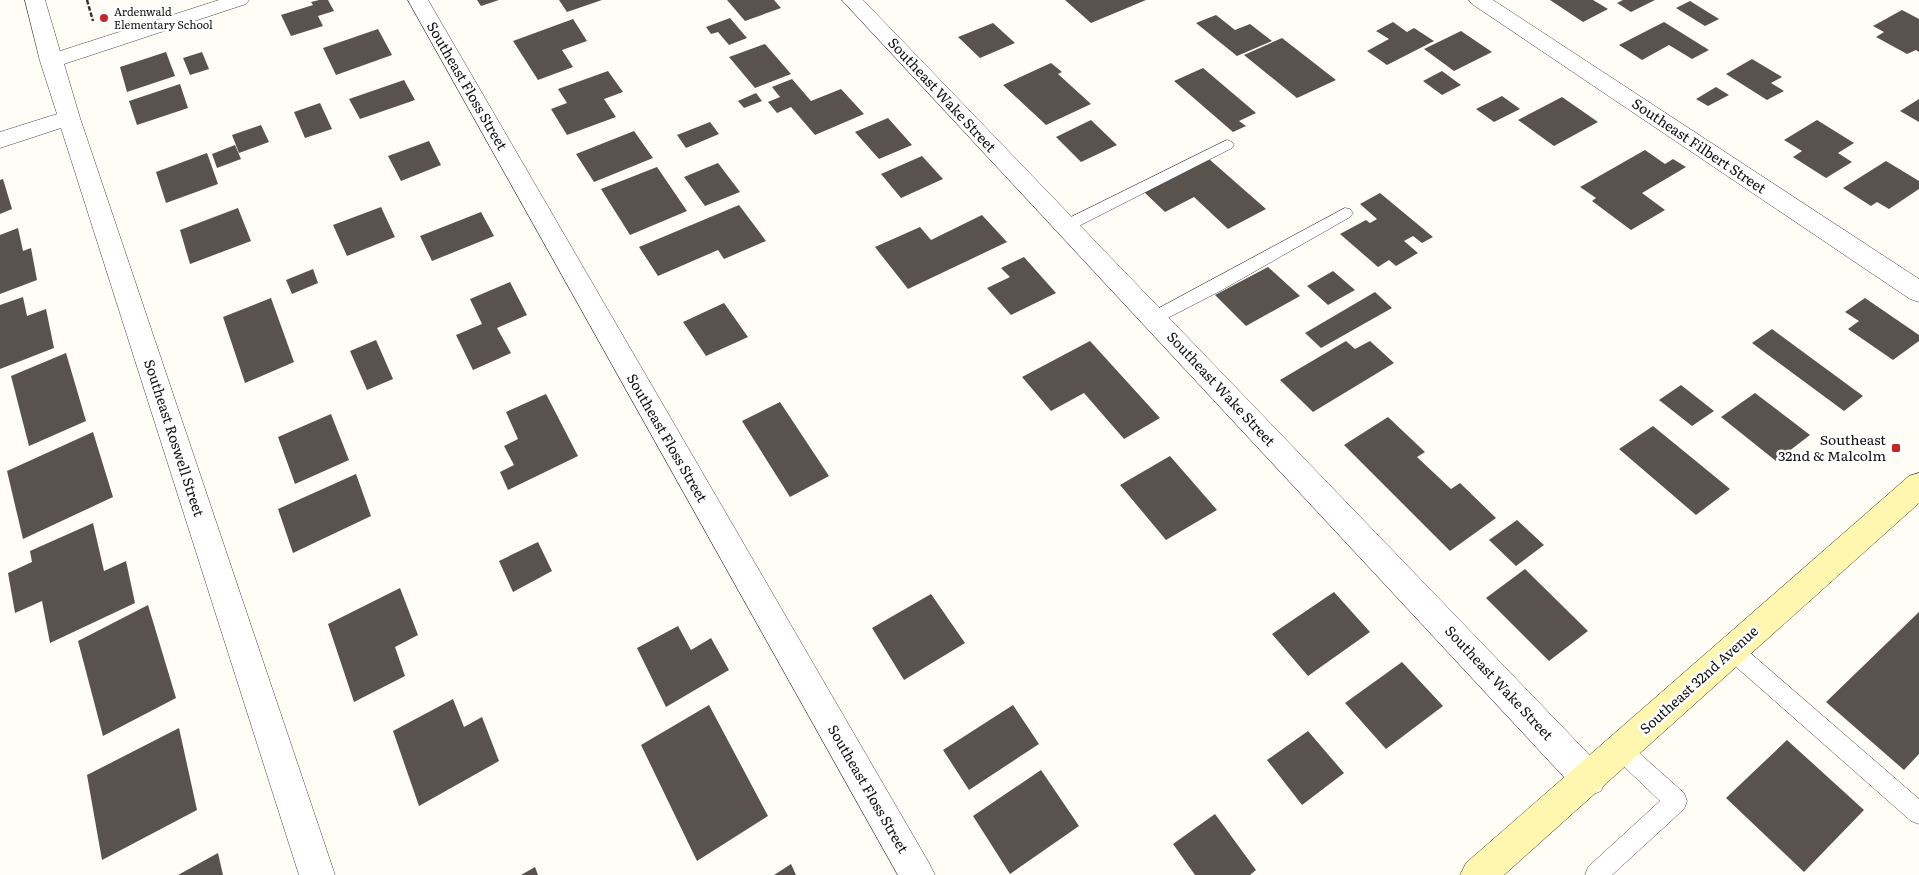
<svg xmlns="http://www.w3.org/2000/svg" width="1919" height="875" viewBox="0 0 1919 875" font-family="Literata,serif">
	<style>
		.building { fill: #5a524d }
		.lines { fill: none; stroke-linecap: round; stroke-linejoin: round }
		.lane-casing { stroke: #444; stroke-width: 1 }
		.street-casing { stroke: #444; stroke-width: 1 }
		.secondary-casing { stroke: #333; stroke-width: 1 }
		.path { stroke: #333; stroke-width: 2.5; stroke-dasharray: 4.5 2; stroke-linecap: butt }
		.lane { fill: #fff; fill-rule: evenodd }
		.street { fill: #fff; fill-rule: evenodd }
		.secondary { fill: #fff6b0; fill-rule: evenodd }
		.poi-dot { fill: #c4262e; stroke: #fff; stroke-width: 2 }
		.labels { text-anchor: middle; stroke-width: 5; stroke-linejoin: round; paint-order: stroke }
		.far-poi-label { font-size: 11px; fill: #111; stroke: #fff; text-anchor: start }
		.street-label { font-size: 14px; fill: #111; stroke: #fff }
		.poi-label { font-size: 14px; fill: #111; stroke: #fff; text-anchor: end }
	</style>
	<rect width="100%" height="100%" fill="#fffdf5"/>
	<path class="building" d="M319,0H328L334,11L318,16L323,26L291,36L281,15L313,5L311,2Z
		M477,0H499L481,6Z
		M559,0H602L567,12Z
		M727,0H774L781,8L745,21Z
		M1065,0H1146L1091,23Z
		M1550,0H1593L1608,9L1583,22Z
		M1623,0H1655L1631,12L1617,3Z
		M1690,1L1719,19L1705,26L1676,8Z
		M1902,10L1919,19V52L1916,50L1907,54L1876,37L1884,32L1873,26Z
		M1216,15L1235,30L1250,24L1272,41L1237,56L1196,23Z
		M730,18L747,38L729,45L718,32L711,34L706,27Z
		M573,19L587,41L562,50L573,67L538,80L513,41Z
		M1393,22L1407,32L1414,28L1434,41L1387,65L1367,51L1389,39L1376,31Z
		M1664,22L1709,50L1692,59L1669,45L1642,60L1619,45Z
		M993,23L1015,43L980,58L958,37Z
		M378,29L392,55L336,75L323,48Z
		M1461,31L1492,52L1454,71L1424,49Z
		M1282,38L1336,80L1297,98L1244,55Z
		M765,44L791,74L755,88L729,57Z
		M166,52L175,76L127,92L120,67Z
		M202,52L209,69L190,75L183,58Z
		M1752,59L1782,77L1771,83L1784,91L1767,100L1726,74Z
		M1051,63L1062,72L1058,74L1091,104L1046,125L1003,85Z
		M1203,68L1256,113L1239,121L1246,126L1233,132L1174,81Z
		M608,71L623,92L604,99L616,117L567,135L551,109L567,103L558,89Z
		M1442,71L1461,85L1442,95L1423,81Z
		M792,79L811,101L841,89L864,114L815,135L791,107L777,113L768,102L780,97L772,87Z
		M404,80L415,100L360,119L349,99Z
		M180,84L188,108L137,125L129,101Z
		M1716,87L1729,95L1708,106L1696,99Z
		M756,93L762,101L744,108L738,101Z
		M1502,96L1520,109L1494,122L1476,109Z
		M1562,97L1598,122L1554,146L1518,120Z
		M1919,99V122L1900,111Z
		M320,103L332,129L305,138L294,112Z
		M888,118L912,145L879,159L855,132Z
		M1091,120L1117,145L1081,162L1056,137Z
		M1817,120L1854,143L1838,153L1852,162L1826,178L1793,157L1802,151L1784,140Z
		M710,122L719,134L686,148L677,135Z
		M261,125L269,142L239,153L232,135Z
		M634,131L653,158L594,182L576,154Z
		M429,141L441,165L401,181L388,156Z
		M235,145L241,159L217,168L212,154Z
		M1645,150L1665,164L1673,159L1686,167L1642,193L1665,210L1631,230L1592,201L1596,198L1580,187Z
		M207,153L218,184L166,203L156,172Z
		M922,156L943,179L901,198L881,174Z
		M1209,159L1266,209L1228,229L1194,197L1165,212L1143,191Z
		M1886,161L1919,181V189L1889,209L1877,202L1871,206L1843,188Z
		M718,163L740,192L705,206L684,177Z
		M657,167L687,211L630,235L601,189Z
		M3,179L12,209L0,214V180Z
		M1380,193L1433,237L1422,243L1413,236L1404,241L1418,253L1396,266L1389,260L1378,267L1340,234L1366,220L1370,223L1377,219L1360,204Z
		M739,205L766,241L724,259L718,250L658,276L639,247Z
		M381,207L395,237L347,256L333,225Z
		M238,208L251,241L190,264L180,230Z
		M481,212L494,236L432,261L420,236Z
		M982,215L1007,242L908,289L875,247L920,227L931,240Z
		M18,228L23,251L31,248L37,280L0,294V235Z
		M1024,257L1056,293L1011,315L987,288L1010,277L1001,268Z
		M1268,267L1300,296L1246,326L1215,295Z
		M313,269L318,283L292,294L286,280Z
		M1333,271L1355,290L1328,305L1307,286Z
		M510,282L527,315L497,328L511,353L473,370L456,335L482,324L470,299Z
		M1375,292L1392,308L1321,348L1305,333Z
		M23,297L27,316L46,309L54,348L0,369V305Z
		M271,298L294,362L245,383L223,317Z
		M1865,298L1919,335V341L1893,360L1848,329L1859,321L1845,312Z
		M724,303L748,337L706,356L683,322Z
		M1772,329L1863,396L1844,411L1752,343Z
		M376,340L393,379L367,390L350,351Z
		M1090,341L1160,418L1124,439L1084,393L1051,411L1022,377Z
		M1346,341L1355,349L1370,341L1394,363L1313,412L1280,380Z
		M66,353L86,421L29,446L11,376Z
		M1681,385L1714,411L1692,426L1659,400Z
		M1755,393L1810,435L1776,461L1721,417Z
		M546,394L578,456L508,490L500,472L514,465L504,446L518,439L506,412Z
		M780,402L829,476L790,497L742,421Z
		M331,414L349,460L295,484L278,437Z
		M1388,417L1425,452L1417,457L1451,489L1460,483L1496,518L1450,551L1344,445Z
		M1653,426L1730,489L1696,515L1619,449Z
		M93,432L113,497L23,539L7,471Z
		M1170,456L1217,510L1166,540L1120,485Z
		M356,474L371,516L293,553L278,509Z
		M1517,520L1544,545L1516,566L1489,540Z
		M93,523L104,571L126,561L135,603L50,643L42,601L15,613L8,573L32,562L30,551Z
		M538,542L552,571L513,592L499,561Z
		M1525,569L1588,631L1549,661L1486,598Z
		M400,588L418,635L395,647L405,676L354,702L328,624Z
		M1334,592L1370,632L1308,676L1272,634Z
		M931,594L965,643L904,680L872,628Z
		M148,605L176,698L103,736L78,641Z
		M1919,612V754L1904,770L1826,702Z
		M678,626L691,650L711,638L729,670L666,707L637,648Z
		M1402,662L1443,706L1386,749L1345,703Z
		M453,699L464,727L482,717L499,761L419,806L393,731Z
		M709,705L768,816L697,861L641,745Z
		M1013,705L1039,744L969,790L943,750Z
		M179,728L197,810L102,860L87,775Z
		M1308,731L1344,773L1302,805L1267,760Z
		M1787,740L1864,810L1804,872L1726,798Z
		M1041,770L1079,826L1010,874L973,816Z
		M1215,814L1256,870L1250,875H1195L1173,844Z
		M218,853L223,875H178Z
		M791,864L796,875H774Z
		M535,867L538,875H521Z"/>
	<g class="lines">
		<g class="lane-casing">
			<path id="lane" d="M1227,140L1232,142L1234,145L1232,148L1071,230L1066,232L1061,230L1058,226L1061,222Z
				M1345,208L1350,209L1353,213L1350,217L1222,290L1160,322L1154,324L1148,322L1146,318L1148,314Z
				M1733,642L1740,644L1919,799V824L1911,821L1726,658L1723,651L1726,644Z
				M1621,740L1628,743L1684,793L1687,801L1684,809L1612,875H1585L1588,867L1660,801L1614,757L1611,750L1614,743Z"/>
		</g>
		<g class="street-casing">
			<path id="street" d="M25,0H45L60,51L219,0H249L246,4L64,64L80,118L335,875H299L61,128L0,148V132L57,114L40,61Z
				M408,0H428L929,863L935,875H898Z
				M842,0H863L1601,767L1606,779L1601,791L1589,796L1577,791Z
				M1469,0H1493L1919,279V302L1910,299L1472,4Z"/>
		</g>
		<g class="secondary-casing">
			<path id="secondary" d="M1919,473V503L1504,875H1460L1466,863L1909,476Z"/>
		</g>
		<path class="path" d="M87,0L93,21"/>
		<use href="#lane" class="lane"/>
		<use href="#street" class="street"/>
		<use href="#secondary" class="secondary"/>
	</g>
	<g class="poi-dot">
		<circle cx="104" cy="18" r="5"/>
		<rect x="1891" y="443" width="10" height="10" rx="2.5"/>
	</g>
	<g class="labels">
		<g class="far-poi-label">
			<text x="114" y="16">Ardenwald<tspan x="114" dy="13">Elementary School</tspan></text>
		</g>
		<g class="street-label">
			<text transform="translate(467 86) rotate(60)" y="5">Southeast Floss Street</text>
			<text transform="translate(942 95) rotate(47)" y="5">Southeast Wake Street</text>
			<text transform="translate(1699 146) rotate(34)" y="5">Southeast Filbert Street</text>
			<text transform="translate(1221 389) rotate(47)" y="5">Southeast Wake Street</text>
			<text transform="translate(174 438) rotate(72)" y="5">Southeast Roswell Street</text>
			<text transform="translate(667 438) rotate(60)" y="5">Southeast Floss Street</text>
			<text transform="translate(1699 680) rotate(-42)" y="5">Southeast 32nd Avenue</text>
			<text transform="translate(1499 683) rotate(47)" y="5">Southeast Wake Street</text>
			<text transform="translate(868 789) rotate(60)" y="5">Southeast Floss Street</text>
		</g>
		<g class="poi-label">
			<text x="1886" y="445">Southeast<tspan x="1886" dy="16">32nd &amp; Malcolm</tspan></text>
		</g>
	</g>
</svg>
